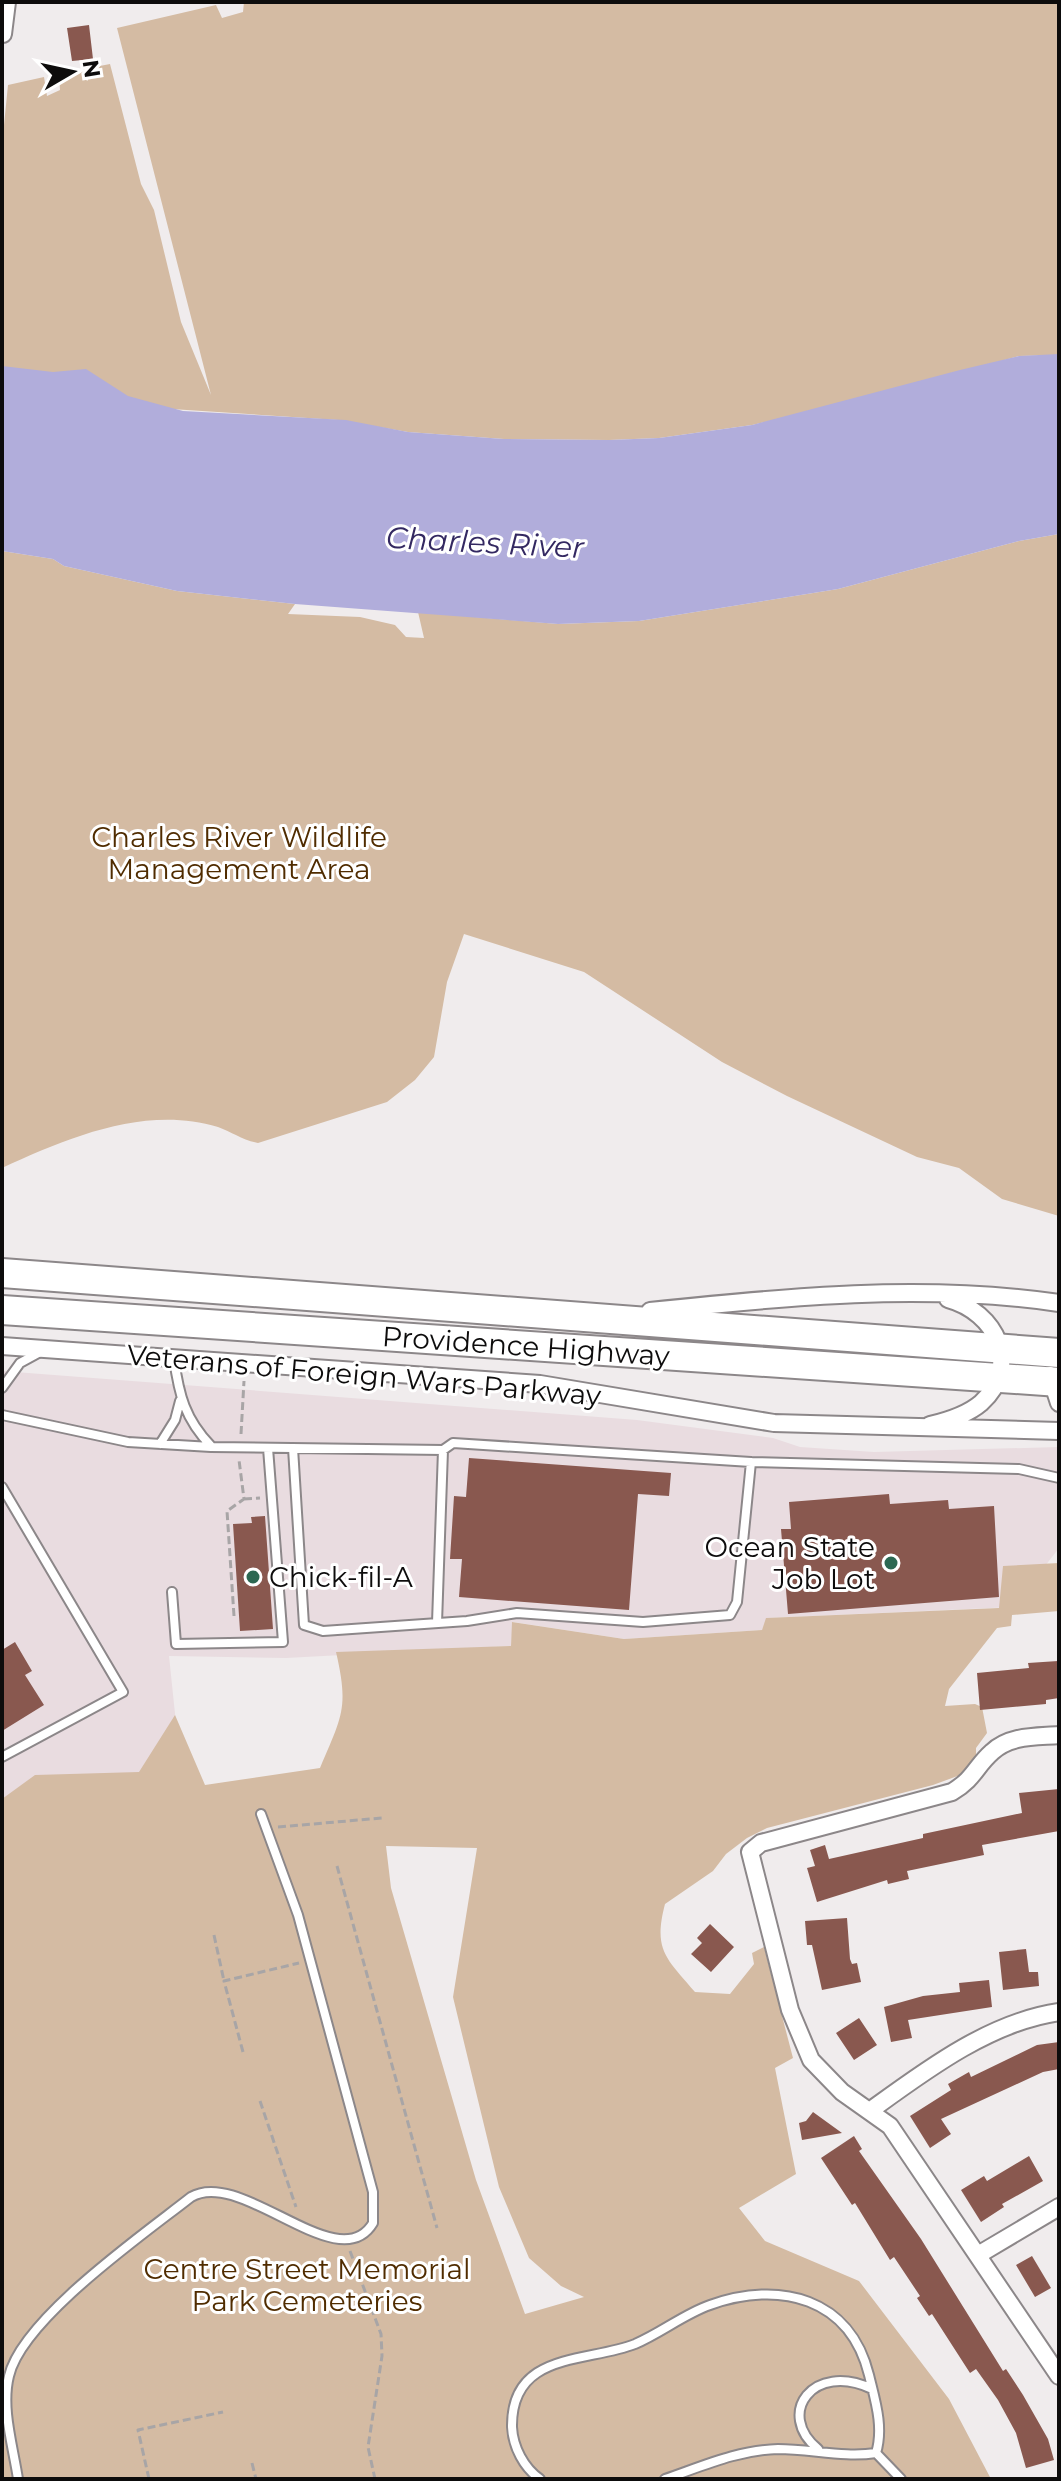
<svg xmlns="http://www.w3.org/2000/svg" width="1061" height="2481" viewBox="0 0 1061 2481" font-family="Montserrat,sans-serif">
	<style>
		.built { fill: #e9dce0 }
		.green { fill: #d4bba3; fill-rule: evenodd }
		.water { fill: #b1addb }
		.building { fill: #89584f }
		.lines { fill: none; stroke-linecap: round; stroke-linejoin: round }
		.service-casing { stroke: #8c8789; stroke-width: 12 }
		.minor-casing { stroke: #8c8789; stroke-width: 20 }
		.trunk-casing { stroke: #8c8789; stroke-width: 32 }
		.path { stroke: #a8a5a6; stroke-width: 3; stroke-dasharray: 8 4; stroke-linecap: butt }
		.service { stroke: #fff; stroke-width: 8 }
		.minor { stroke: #fff; stroke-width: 16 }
		.trunk { stroke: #fff; stroke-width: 28 }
		.poi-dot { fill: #2c6852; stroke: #fff; stroke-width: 3 }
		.labels { text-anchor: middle; stroke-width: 6; stroke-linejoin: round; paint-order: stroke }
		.park-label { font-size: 28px; fill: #502c00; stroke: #fff }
		.street-label { font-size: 28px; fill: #0d0c0c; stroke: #fff }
		.poi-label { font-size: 28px; fill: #0d0c0c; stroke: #fff; text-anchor: end }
		.water-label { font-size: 30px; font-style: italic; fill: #332861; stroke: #fff }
	</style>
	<rect width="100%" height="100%" fill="#f0eced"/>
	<path class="built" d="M2,1371L637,1420L773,1438L800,1447L874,1452L1059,1447V1548L1013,1607L767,1618L762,1630L624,1639L513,1622L511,1646L286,1658L169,1656L181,1771L2,1799Z"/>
	<path class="green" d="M244,2H1059V355L1019,356L846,404L752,425L659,438L609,440L504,439L408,432L338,420L156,408L48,375L2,371V145L8,85L44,77L47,96L60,90L59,74L110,64L141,184L154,210L181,322L211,395L117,28L216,5L222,18L243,12Z
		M1059,534V1216L1002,1199L959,1168L917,1157L787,1096L722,1062L584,972L464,934L447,982L434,1057L415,1080L387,1102L258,1143C242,1140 232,1132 218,1127C144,1105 68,1138 2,1168V551L53,559L64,566L177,591L295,604L288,614L360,617L395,625L406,637L424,638L418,612L558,624L639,621L838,589L1019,541Z
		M1059,1563V1611L1012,1615L1011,1626L997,1628L949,1689L945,1706L975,1704L982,1707L987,1733L976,1748V1760L963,1774L933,1785L767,1828L747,1838L726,1854L713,1871L665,1904C653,1950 666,1958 695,1992L730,1994L754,1964L752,1953L764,1947L793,2058L775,2068L796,2174L739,2208L765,2241L859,2281L949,2399L991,2479H2V1799L35,1775L139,1772L175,1715L205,1785L320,1768C342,1716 349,1708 336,1652L511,1646L512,1622L624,1639L762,1630L766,1618L999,1608L1003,1566ZM386,1846L477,1848L453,1997L499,2187L529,2258L561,2286L584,2297L525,2314L476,2180L391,1888Z"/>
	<path class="water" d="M1059,354V534L1019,541L838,589L639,621L558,624L295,604L177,591L64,566L53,559L2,551V366L53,372L86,369L128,396L183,411L346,420L408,432L504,439L609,440L659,438L752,425L960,370L1019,356Z"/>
	<path class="building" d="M89,25L93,59L72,61L67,28Z
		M469,1458L671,1473L669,1496L638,1494L629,1610L459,1597L462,1559H450L454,1496L466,1497Z
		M889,1494L890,1504L948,1500L949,1509L994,1506L999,1597L788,1614L781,1529H791L789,1502Z
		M265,1516L273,1629L240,1631L233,1524L252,1523L251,1517Z
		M15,1642L32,1671L25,1675L44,1705L2,1731V1650Z
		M1058,1661L1059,1698L1046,1700V1704L980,1710L977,1673L1029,1668L1028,1663Z
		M1059,1789V1831L982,1845L984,1855L907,1871L909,1879L888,1884L887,1880L817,1902L807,1868L815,1866L810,1850L825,1845L829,1859L923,1838V1834L1022,1813L1019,1793Z
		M847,1918L850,1959L852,1964L857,1963L861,1982L822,1990L812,1945H807L805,1921Z
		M710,1924L734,1947L711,1972L691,1954L702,1943L697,1938Z
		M1026,1949L1029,1972H1038L1039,1986L1003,1990L999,1952Z
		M989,1980L992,2007L908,2020L912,2038L891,2042L884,2007L923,1996L960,1992L959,1983Z
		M859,2018L877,2045L854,2060L836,2033Z
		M1059,2042V2069L1043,2072L941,2119L951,2134L930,2148L910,2116L951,2090L948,2084L969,2072L971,2077L1037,2045Z
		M813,2112L842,2133L802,2140L799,2123L806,2121Z
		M854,2136L862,2149L859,2151L921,2239L1003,2371L1006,2369L1023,2395L1048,2439L1054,2460L1026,2468L1016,2433L998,2400L976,2369L970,2373L932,2314L929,2316L917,2298L920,2296L894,2257L890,2260L855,2203L852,2205L821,2158Z
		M1029,2156L1043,2181L1002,2204L1004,2207L981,2222L961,2190L984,2176L987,2181Z
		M1032,2256L1051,2288L1035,2297L1016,2265Z"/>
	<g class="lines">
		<g class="service-casing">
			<path id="service" d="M174,1359C179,1395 185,1419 211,1446
				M2,1388L20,1363L42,1351
				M2,1415L128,1442L211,1447L443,1450
				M160,1444L175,1420L180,1401
				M293,1448L304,1625L323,1631L467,1621L517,1613L643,1622L730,1615L737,1602L751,1462
				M2,1487L123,1692L2,1757
				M172,1592L176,1644L283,1642L268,1448
				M437,1623L443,1450L453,1443L751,1462L1019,1469L1059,1478
				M818,2449C775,2414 813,2361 872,2389
				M876,2453L901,2479
				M18,2479C13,2446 1,2408 9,2376C22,2319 144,2234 191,2197C241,2167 339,2280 373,2223V2192L298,1915L261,1814
				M540,2479C524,2468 513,2447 512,2427C511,2351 587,2363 635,2344C661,2333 684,2314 710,2305C780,2280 850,2298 869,2375C875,2400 884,2427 876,2453
				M665,2479C703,2466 738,2450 778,2449C811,2449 844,2458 876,2453"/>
		</g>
		<g class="minor-casing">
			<path id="minor" d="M3,34L7,2
				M650,1311C784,1297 924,1283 1059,1303
				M2,1346L540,1384L774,1423L1059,1431
				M1050,1375L1059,1403
				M930,1425C947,1421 967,1415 981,1403C1022,1365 996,1312 948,1299
				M1059,1735C1036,1737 1010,1735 992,1752C975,1767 975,1778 952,1792L761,1843L750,1852L790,2010L811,2060L842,2092L890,2126L1059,2376
				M871,2110C926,2070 990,2022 1059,2012
				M978,2255L1059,2207"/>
		</g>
		<g class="trunk-casing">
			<path id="trunk" d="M2,1273L1059,1353
				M2,1310L1059,1382"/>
		</g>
		<path class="path" d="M241,1434L244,1381
			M244,1499L260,1498
			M234,1616L227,1511L244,1499L239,1460
			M278,1827L382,1818
			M337,1866L437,2228
			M214,1935L224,1981
			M243,2052L224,1981L299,1963
			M260,2101L296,2207
			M350,2251L381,2334L382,2356L368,2447L375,2479
			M252,2463L256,2479
			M149,2479L138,2430L223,2412"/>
		<use href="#service" class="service"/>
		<use href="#minor" class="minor"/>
		<use href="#trunk" class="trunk"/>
	</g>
	<g class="poi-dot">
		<circle cx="891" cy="1563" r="8"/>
		<circle cx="253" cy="1577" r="8"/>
	</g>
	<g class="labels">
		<g class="park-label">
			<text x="239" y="847">Charles River Wildlife<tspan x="239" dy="32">Management Area</tspan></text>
			<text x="307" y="2279">Centre Street Memorial<tspan x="307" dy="32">Park Cemeteries</tspan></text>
		</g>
		<g class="street-label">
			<text transform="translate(526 1346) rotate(4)" y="10">Providence Highway</text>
			<text transform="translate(364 1375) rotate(5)" y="10">Veterans of Foreign Wars Parkway</text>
		</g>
		<g class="poi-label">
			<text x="875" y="1557">Ocean State<tspan x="875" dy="32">Job Lot</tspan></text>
			<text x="269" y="1587" text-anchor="start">Chick-fil-A</text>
		</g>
		<g class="water-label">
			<text transform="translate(485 543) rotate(3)" y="10">Charles River</text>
		</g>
	</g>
	<rect width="1061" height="2481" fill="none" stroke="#0d0c0c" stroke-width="8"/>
	<g transform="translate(72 72) rotate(81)" stroke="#ffffff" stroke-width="6" paint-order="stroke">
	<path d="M0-6L14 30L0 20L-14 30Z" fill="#0d0c0c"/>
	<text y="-12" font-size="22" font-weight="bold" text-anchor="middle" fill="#0d0c0c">N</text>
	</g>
</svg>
